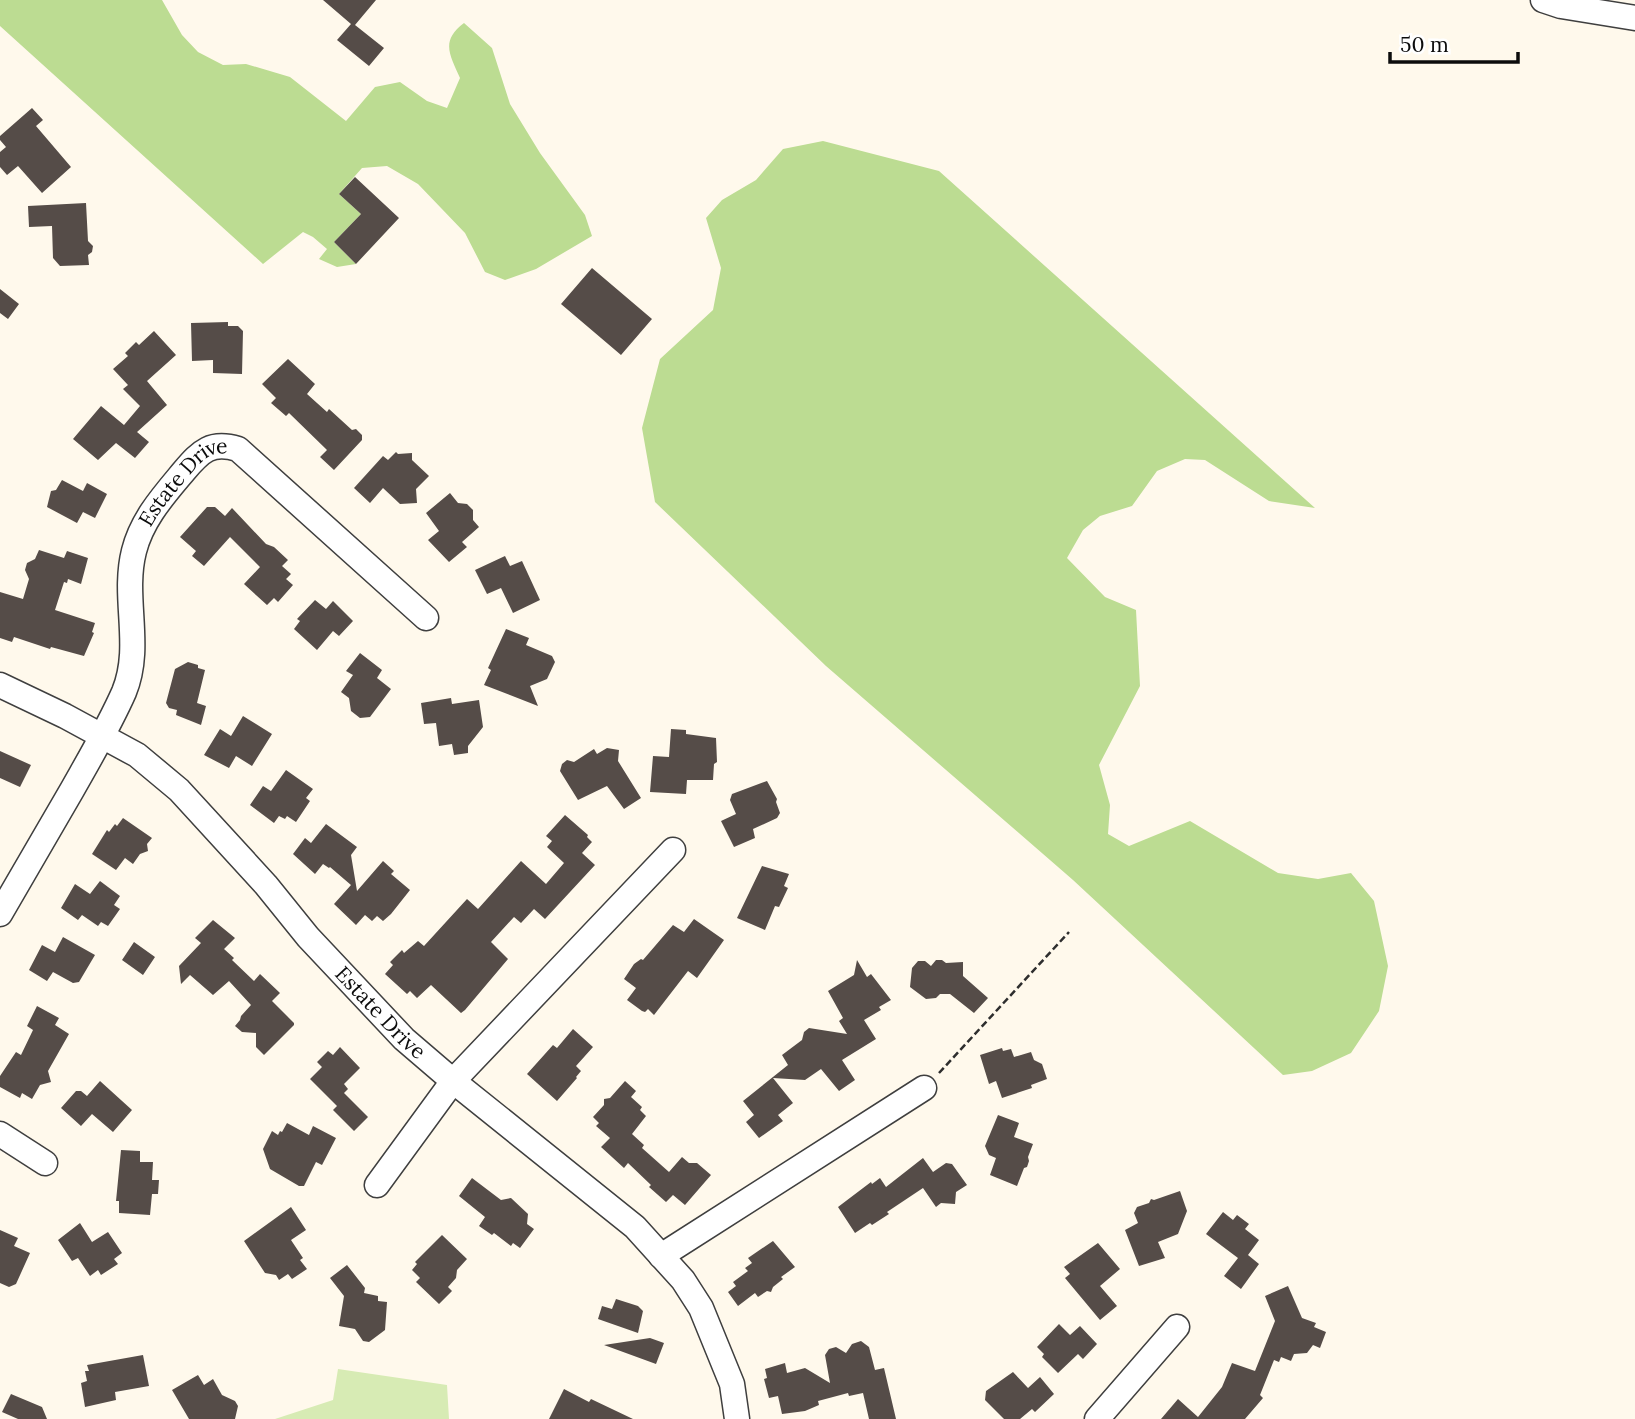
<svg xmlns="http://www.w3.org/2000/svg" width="1635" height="1419" viewBox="0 0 1635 1419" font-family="Lora,serif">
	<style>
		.green { fill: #d7ebb4 }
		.forest { fill: #bcdc92 }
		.building { fill: #554c48 }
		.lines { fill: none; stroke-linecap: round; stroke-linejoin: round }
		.minor-casing { stroke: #3f3f3f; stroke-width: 27 }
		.path { stroke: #2e2e2e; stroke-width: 2.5; stroke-dasharray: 7 3.5; stroke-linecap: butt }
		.minor { stroke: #fff; stroke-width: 24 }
		.labels { text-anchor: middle; stroke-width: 7; stroke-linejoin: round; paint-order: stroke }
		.street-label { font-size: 21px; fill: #0c0c0c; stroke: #fff }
	</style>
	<rect width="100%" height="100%" fill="#fff9ec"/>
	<path class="green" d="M338,1369L447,1385L449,1419H275L333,1400Z"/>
	<path class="forest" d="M0,0H162L182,35L198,52L223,65L246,64L290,77L346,121L375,87L400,82L427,101L447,108L460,78C450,55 440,41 464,23L492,48L510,104L540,153L585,215L592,236L536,269L505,280L485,272L465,233L418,184L387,166L362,168L339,194L361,214L334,242L356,264L337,267L319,259L327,249L313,237L303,232L263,264L0,26Z
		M823,141L939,171L1315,508L1269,501L1205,460L1185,459L1157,471L1132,506L1100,516L1083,530L1067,558L1105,597L1136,610L1140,686L1099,765L1110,805L1108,834L1129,846L1190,821L1278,873L1318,879L1351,873L1374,901L1388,966L1379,1011L1351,1053L1312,1071L1283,1075L1073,880L826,666L655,502L642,428L660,359L713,310L721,268L706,218L722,200L756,180L783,149Z"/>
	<path class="building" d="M323,0H376L355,25L384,48L369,66L337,40L351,24Z
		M32,108L43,120L36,126L71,167L42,193L18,166L7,175L0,167V152L6,147L0,140V136Z
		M355,177L399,218L356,264L334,242L361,214L339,194Z
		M86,203L88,241L93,246L92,252L88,255L89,265L60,266L53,258L52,226L29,227L28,206Z
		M592,268L652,319L621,355L561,304Z
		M0,289L19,304L8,319L0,313Z
		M228,322V326H238L243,331L242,374L213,373V360L192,361L191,323Z
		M154,331L176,355L147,381L167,405L137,432L149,442L135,458L116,443L98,460L73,439L101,406L124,425L140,406L123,389L128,385L113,369L128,356L125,353L136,342L139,345Z
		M288,359L315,384L307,394L327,412L329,409L352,430L356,429L362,435V440L334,470L320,457L327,450L289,413L286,416L271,403L276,398L262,384Z
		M396,452L398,454L412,453V460L429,476L416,489L417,503L400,504L383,488L370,503L354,488L383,456L388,460Z
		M62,480L83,491L87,483L107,494L95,518L83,512L77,523L47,507L51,491L56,490Z
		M450,493L458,503L467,504L473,510V520L479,527L462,542L467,547L449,562L428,540L439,531L426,513Z
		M207,507H215L225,516L232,508L266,544L274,547L288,560L282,566L291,574L286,579L293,585L278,602L274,598L267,605L244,584L260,567L230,537L204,566L192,556L196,551L180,537Z
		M39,550L64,558L67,551L88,558L81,584L68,579L67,583L64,582L55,610L95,623L92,632L94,633L84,656L51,647L50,649L14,637L12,642L0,638V592L23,599L29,579L25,570L27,563L35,559Z
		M505,556L510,566L522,561L540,600L513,613L501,588L487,594L475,570Z
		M315,600L326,609L333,601L353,621L339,636L333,631L317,650L294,629L300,621L297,619Z
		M506,629L529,638L526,645L552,656L555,662L547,679L530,686L538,706L484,685L491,670L488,668Z
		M360,653L382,670L377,678L391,689L370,717L360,718L351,711L349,698L341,692L353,675L346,671Z
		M188,662L198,665V668L205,670L197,703L206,706L201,725L176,715L177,710L169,708L166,703L175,669Z
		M451,698L452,704L479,700L483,727L468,746V753L454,755L452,744L439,746L436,723L424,724L421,703Z
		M243,716L272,734L252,766L236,756L229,768L204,755L220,729L231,736Z
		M671,729L686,730V734L716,738L717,762L714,764L713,780H687L686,794L650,792L653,756L669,757Z
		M607,748L619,750L618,761L641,798L624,809L607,786L578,800L560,771L562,764L567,760L574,762L594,749L597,754Z
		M0,751L31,765L20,787L0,778Z
		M286,770L313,789L306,798L310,801L296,822L287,816L285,819L279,816L274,823L250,805L263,786L271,791Z
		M767,781L777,799L776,802L780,813L777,818L753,829L755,838L734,847L721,821L736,814L730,800L732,794Z
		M565,815L588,835L587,837L592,842L582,853L595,865L545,919L534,909L521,923L514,917L491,942L508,959L465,1010L461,1013L431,985L417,998L410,991L407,994L385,974L393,965L390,962L402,950L404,953L418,941L424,946L467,899L478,909L521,861L546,884L564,863L547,847L552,841L546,836Z
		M123,818L152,838L147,844L148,851L140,854L133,864L125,858L116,870L92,854L107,830L109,832L115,824L117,826Z
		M326,824L357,847L351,855L357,891L383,861L394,871L391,874L410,890L391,914L383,921L377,916L372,921L365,915L356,925L334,904L351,885L330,867L329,868L323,864L315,874L293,854L305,838L311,843Z
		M762,866L789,874L784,886L788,888L779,907L775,906L765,930L737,918Z
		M100,881L120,896L114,905L120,909L108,926L101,922L98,926L82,915L78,920L61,908L75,884L90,894Z
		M694,919L724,940L697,978L688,971L654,1015L648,1009L645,1012L642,1011L627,1000L636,988L624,979L634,964L641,959L643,960L673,925L684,932Z
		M213,920L235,938L224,949L234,958L232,960L254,981L260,974L280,993L272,1001L294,1023V1025L264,1055L256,1047V1033L242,1032L235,1026L240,1020L241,1016L251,1005L229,981L213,995L190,975L181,984L179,966L201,943L195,938Z
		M63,937L95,955L79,982L73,983L53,972L47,981L29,970L42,945L55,952Z
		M134,942L155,957L143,975L122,960Z
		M857,960L867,977L871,974L891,1000L879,1007L881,1010L864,1020L876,1039L842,1060L855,1080L839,1091L821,1069L805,1080L773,1078L793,1103L778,1115L783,1121L759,1138L746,1122L754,1115L743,1101L788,1065L782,1055L802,1040L804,1032L809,1028L847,1034L839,1021L843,1018L828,991L854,975Z
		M936,960H942L946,963L963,962V976L988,998L974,1013L950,994H940L936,998L926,999L910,987L912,968L918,961H925L931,966Z
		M37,1006L59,1018L55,1025L69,1034L48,1071L51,1082L40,1085L32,1099L22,1093L20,1098L0,1087V1076L16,1052L21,1055L33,1030L27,1026Z
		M573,1029L593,1047L576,1066L581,1071L576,1077L577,1078L557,1101L527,1074L553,1045L557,1048Z
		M340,1047L360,1068L344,1084L348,1089L344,1093L368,1117L354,1131L333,1110L337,1106L310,1079L322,1067L317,1062L328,1051L333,1055Z
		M1002,1048L1003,1051L1011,1049L1014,1057L1031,1052L1034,1060L1042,1064L1047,1079L1031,1085L1032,1088L1002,1098L996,1081L989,1084L980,1055Z
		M100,1081L132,1110L113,1132L92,1114L81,1126L61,1108L76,1091H81L87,1096Z
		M625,1081L636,1091L631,1097L642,1107L640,1110L646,1116L632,1134L644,1145L642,1148L669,1172L682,1157L689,1163H697L711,1175L685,1205L673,1195L666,1202L649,1187L651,1185L628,1163L624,1168L601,1147L610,1138L596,1126L599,1123L593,1117L604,1105V1099L610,1098Z
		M998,1115L1019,1123L1014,1137L1033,1144L1028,1157L1029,1161L1027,1167L1024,1168L1017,1186L990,1175L996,1158L989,1155L985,1146Z
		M287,1123L309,1135L313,1126L336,1138L322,1165L316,1162L304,1186H299L270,1169L263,1149L272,1131L278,1135L280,1131L282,1132Z
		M121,1150L140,1151V1162H153L152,1180H159L158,1194H152L150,1215L119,1213V1201H116Z
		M923,1158L933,1172L946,1163L952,1164L967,1185L956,1192L955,1204L941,1203L936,1207L923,1188L887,1212L889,1214L872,1225L870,1223L855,1233L838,1207L871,1182L872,1184L880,1178L886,1187Z
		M472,1178L501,1200L511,1198L528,1214L527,1224L534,1229L520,1248L513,1243L511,1246L494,1233L492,1235L479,1226L485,1217L459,1196Z
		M1180,1191L1187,1211L1178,1234L1158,1242L1165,1258L1139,1266L1125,1230L1138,1223L1134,1213L1137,1207L1149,1203L1151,1199L1154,1200Z
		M291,1207L306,1230L291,1240L303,1258L300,1260L307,1269L292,1279L288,1274L279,1280L276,1275L265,1273L244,1241Z
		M1223,1212L1233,1220L1237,1215L1249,1224L1245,1229L1259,1240L1248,1255L1259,1264L1241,1289L1224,1276L1238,1258L1206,1234Z
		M80,1223L92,1242L108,1232L122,1253L114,1259L118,1264L101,1275L98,1270L90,1276L78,1258L72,1261L58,1240Z
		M0,1230L18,1238L14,1246L30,1253L16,1284L9,1287L0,1283Z
		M442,1235L467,1259L457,1270L456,1278L448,1287L452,1291L439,1304L416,1282L420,1278L412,1270L417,1264L415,1262Z
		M773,1241L795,1267L781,1277L783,1279L773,1287L771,1292L767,1291L758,1297L755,1293L738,1306L728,1292L736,1286L733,1282L748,1271L745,1268L752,1263L748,1258Z
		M1098,1243L1120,1269L1100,1286L1117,1306L1100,1320L1065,1278L1070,1274L1064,1267Z
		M347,1265L365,1288L364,1293L378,1296V1301L387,1302L385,1330L369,1342L363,1341L355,1329L339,1326L344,1296L330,1278Z
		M1288,1286L1302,1318L1316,1323L1314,1327L1326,1332L1320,1348L1313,1345L1307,1353L1294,1354L1291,1361L1281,1357L1279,1362L1274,1360L1260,1395L1263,1398L1245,1419H1161L1178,1399L1198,1417L1222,1387L1232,1363L1255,1371L1275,1321L1265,1296Z
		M616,1299L638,1306L643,1311L638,1333L598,1319L602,1306L612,1309Z
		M1059,1324L1070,1335L1080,1326L1097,1344L1083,1359L1078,1354L1058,1373L1042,1357L1044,1354L1037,1347Z
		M650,1338L664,1343L656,1364L604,1345Z
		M861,1341L869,1347L875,1370L884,1368L896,1419H869L863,1393L849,1396L848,1393L818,1401L819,1405L805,1411L782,1414L778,1396L769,1398L764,1379L767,1378L765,1369L785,1363L787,1373L805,1368L830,1383L825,1355L829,1349L836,1347L846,1353L852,1344Z
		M143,1355L149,1386L115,1392L116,1400L85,1407L81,1383L87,1381L85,1371H89L87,1365Z
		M1013,1372L1028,1388L1040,1377L1054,1394L1035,1412L1032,1409L1020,1419H1004L985,1400L986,1391Z
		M198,1375L204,1385L213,1379L222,1395L235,1401L238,1406L235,1419H189L172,1390Z
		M564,1389L589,1402L591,1399L633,1419H549Z
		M11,1394L42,1407L47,1419H18L2,1412Z"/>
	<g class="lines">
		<g class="minor-casing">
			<g id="minor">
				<path d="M1543,0L1561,6L1635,18"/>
				<path id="s1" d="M0,685L65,716L137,755L179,790L266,885L308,937L404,1039L453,1081L635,1227L683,1280L701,1308L732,1384L737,1419"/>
				<path id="s2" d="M0,914C24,873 48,832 72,790C90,758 109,726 124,692C143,646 122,598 134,551C142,519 164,495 184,471C201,451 211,441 238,449L426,618"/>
				<path d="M0,1134L45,1163"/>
				<path d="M377,1185L453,1081L673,850"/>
				<path d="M661,1256L924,1088"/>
				<path d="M1097,1419L1177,1327"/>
			</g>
		</g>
		<path class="path" d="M939,1073L1069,932"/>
		<use href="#minor" class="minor"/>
	</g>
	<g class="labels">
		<g class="street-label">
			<text dy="7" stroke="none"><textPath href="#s2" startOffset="485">Estate Drive</textPath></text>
			<text dy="7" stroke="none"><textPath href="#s1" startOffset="509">Estate Drive</textPath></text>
		</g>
	</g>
	<path d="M1390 52v10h128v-10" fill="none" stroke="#0c0c0c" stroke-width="3.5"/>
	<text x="1400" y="52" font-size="21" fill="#0c0c0c" stroke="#ffffff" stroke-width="5" paint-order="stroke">50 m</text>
</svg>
